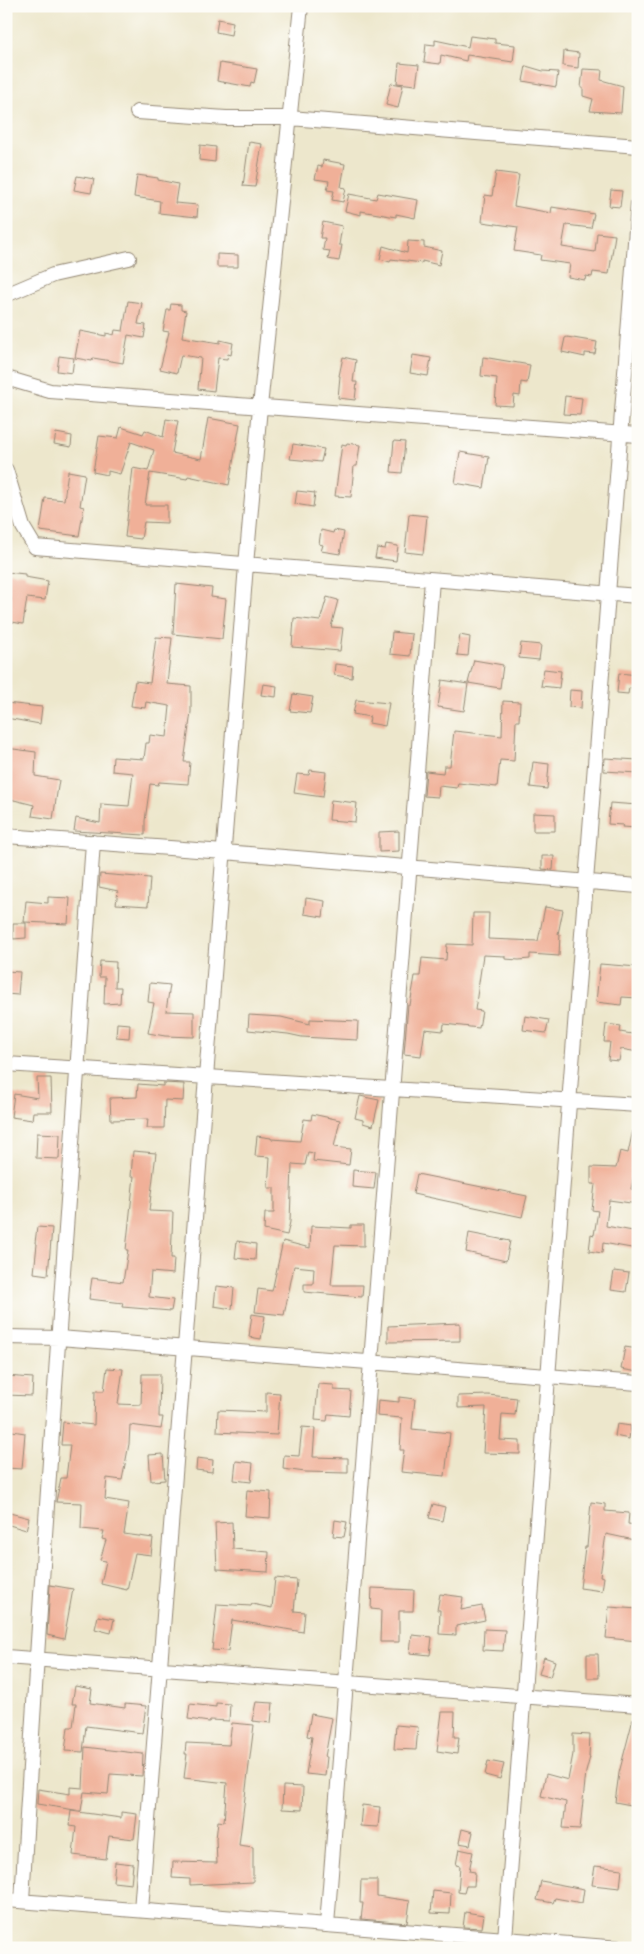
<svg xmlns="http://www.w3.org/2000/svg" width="644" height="1954" viewBox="0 0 644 1954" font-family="'Gentium Book Plus',serif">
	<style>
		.building { fill: #f0b098 }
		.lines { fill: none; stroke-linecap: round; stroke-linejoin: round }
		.street-casing { stroke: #948875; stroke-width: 16 }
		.street { stroke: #fff; stroke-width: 14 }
	</style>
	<rect width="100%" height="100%" fill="#fdfcf7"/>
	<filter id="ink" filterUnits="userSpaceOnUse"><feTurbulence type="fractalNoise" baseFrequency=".02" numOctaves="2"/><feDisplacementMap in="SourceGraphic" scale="10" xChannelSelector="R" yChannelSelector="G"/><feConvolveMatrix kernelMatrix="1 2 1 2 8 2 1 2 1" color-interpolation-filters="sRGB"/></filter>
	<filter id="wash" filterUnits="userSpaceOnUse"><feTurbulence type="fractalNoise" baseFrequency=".0096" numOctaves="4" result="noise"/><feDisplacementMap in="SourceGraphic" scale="20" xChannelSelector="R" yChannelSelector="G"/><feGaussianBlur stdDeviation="1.12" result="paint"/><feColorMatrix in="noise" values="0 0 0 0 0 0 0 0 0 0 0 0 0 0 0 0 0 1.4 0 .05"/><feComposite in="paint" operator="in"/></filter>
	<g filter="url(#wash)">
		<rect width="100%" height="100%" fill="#ede7cc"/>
		<g id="blocks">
			<path class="building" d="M218,19L233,22L231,35L216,32Z
				M470,36L495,39V43L515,45L513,62L467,55L466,61L441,55L440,64L424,62L426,44L435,45V40L468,47Z
				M564,51L579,53L578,68L563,66Z
				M220,63L257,69L254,83L251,82L250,87L217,81Z
				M399,63L419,65L416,85L397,83Z
				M526,66L543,71L558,72L556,87L523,81Z
				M583,69L602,70L601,80L623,86L621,113L590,111L593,99L583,96V88H581Z
				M391,83L403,85L398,108L386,105Z
				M249,142L262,144L255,187L243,186Z
				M200,145L216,147L215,162L199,160Z
				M323,160L345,164L341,187L346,188L343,202L332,200L334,191L327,190L329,181L315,179L318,166L322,167Z
				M496,172L519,175L514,206L551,213L552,207L594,214L591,228L566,225L562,247L595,252L597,233L615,235L609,274L593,272L592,277L586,276L585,280L568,277L570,264L540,260L541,255L514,251L518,227L482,222L485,195L492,196Z
				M137,175L158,178V180L178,184L175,203L198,205L197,217L159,213L160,201L134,197Z
				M77,176L94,179L91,193L74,190Z
				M611,190L622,191L620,207L609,206Z
				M378,193L418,200L415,218L396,214V217L361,211V215L345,211L349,194L376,199Z
				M323,222L342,226L339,245H342L339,261L328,259L330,251L323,250L325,238H320Z
				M408,241L424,242V247L442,251L439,265L422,261V263L391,259L390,262L380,259L383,246L407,253Z
				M217,254L238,255V267H217Z
				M128,301L142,303L138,324L146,325L144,338L128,335L123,363L93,358L92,361L75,358L80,331L106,336V333L114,335L115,330L123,331Z
				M171,304L181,305V310L186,311L182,337L220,343V340L233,343L231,355L228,354L227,359L218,358L214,391L198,389L201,358L181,355L177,373L160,369L169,332L163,331L167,310H170Z
				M567,337L597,342L595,354L585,353V357L562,352L565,338Z
				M413,355L431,358L428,376L410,373Z
				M59,356L74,358L72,373L57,371Z
				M343,357L356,360L353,382H357L355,400L338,398L340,376H339Z
				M483,357L530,365L527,383L521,382L520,396L514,395L513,406L495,405L497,378L481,376Z
				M565,396L582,398L580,415L563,414Z
				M208,418L240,424L229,485L188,476L187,479L150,473L145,505H167V523L144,522L141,539L125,537L133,468L148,471L154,450L131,442L120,474L108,471V475L93,472L99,436L118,438L121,427L143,434L145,430L163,437L166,419L178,421L172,453L201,459Z
				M56,433L72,436L71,447L54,444Z
				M394,441L405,442L402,473L391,472Z
				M347,443L360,445L357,466H354L351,497L335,496L342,444L346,445Z
				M293,444L324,449L321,462L290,459Z
				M460,452L489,457L484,488L455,483Z
				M68,471L85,474L80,506L84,507L79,536L40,531L45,498L64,500Z
				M297,491L315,493L313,507L295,504Z
				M409,514L427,516L423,554L405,552Z
				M321,530L333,533L334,530L344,532L340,554L321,551L323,545L319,544Z
				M386,544L398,546L396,561L375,558L377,548L385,549Z
				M6,572L25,574V577L48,581L45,600L27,598L23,624L7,621L11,598L6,597Z
				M176,584L212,588L211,597L226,599L222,639L173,634Z
				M327,597L338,600L331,627L343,628L340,651L292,647L294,618L320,621Z
				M392,632L412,634L410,656L390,654Z
				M460,635L470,637L468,656L457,655Z
				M156,637L172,638L167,684L191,686V712L184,762H190L188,784L159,782L158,785L150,784L145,821V835L74,831L76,818L100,823L101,804L129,806L133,773L112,771L113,757L144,759L146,743H149L150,735L167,737L170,706L146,702L145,708L131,706L135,681L150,683Z
				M521,643L541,645L539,660L519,658Z
				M474,660L503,665L500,688L468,683Z
				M335,664L353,666L352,678L334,675Z
				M544,669L561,671L559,688L541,686Z
				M619,673L638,675V689L629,688L628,694L617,693Z
				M442,680L468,684L464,711L438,707Z
				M263,684L277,686L276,697L261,695Z
				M570,690L582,691L581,708L569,707Z
				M293,694L313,697L310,713L290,711Z
				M356,700L389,703L385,726L369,723L370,717L353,714Z
				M503,701L520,702L519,721H516L514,761L500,760L497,787L458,783L457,788L439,786L438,797L424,796L426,771L443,773L444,766H450L454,731L502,736Z
				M6,703L42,707L40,724L6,718Z
				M6,748L36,752L35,776L59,780L53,819L32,816L34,805L6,798Z
				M605,758L638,760V773L604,771Z
				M533,762L549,764L547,789L530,787Z
				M310,770L326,772L323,797L294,793L297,774L309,775Z
				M331,800L357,803L355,822L329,820Z
				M610,803L638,805V828L622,827L623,825L608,824Z
				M533,813L555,814V831H533Z
				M399,831V851L379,852V832Z
				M542,856H554L553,870L542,869Z
				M100,874L150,878L148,906L116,904L118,891L99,887Z
				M48,897L70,898L68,924L24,922L26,901L48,903Z
				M306,898L325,901L323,917L304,914Z
				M545,907L563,910L558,934H560L559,956L530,954V959L519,960L505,959V956L483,955L475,1010L482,1011L479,1028L444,1024L443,1031L425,1029L421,1056L404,1054L408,1005H410L415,976H420L422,958L446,960L447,944L472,945L473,913H489L488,939L538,941Z
				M13,923H26V938L13,939Z
				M100,961L116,962L115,987H121L120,1003L104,1004L105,977H99Z
				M600,964L638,967V998L622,997L621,1005L596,1002Z
				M6,971L20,972L18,995L6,994Z
				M150,983L170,985L166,1011L194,1012V1037L165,1036L148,1033L154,1003L148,1002Z
				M249,1015L281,1017L310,1024V1019L358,1021L357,1040L302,1037L288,1034L248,1030Z
				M525,1016L549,1020L546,1033L523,1030Z
				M117,1023L130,1024L129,1038L116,1037Z
				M606,1024L621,1026L620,1032L638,1035V1052L621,1049L619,1061L608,1060L610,1042H604Z
				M37,1078H51L52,1112H33L32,1120L11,1117L14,1094L38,1098Z
				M163,1083L184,1084L183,1101L165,1100L164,1128H147L148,1119L111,1120L110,1098L137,1097L138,1084L163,1086Z
				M360,1096L379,1100L373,1126L363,1123V1120L355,1118Z
				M312,1114L340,1120L334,1147L351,1149L349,1165L313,1161L314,1153L308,1152L305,1165L292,1164L290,1222L287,1235L264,1230L265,1213H274V1188H268L270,1157L255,1156L257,1136L271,1138V1139L300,1141L304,1119L311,1120Z
				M633,1130H638V1157L631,1189L638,1191V1204L609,1200L606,1226L638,1232L637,1249L603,1243L602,1253L589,1251L591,1234L594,1235L598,1211L592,1210L595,1184H591V1167L616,1168L620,1151L628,1153Z
				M37,1133L60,1134L59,1159L36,1158Z
				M133,1151L156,1153L149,1211L173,1212L171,1258H174L173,1274L151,1272L149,1297L173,1300L171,1311L122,1307L123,1303L89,1299L92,1278L123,1282L128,1250H126L134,1176H131Z
				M353,1170L376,1172L374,1189L352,1187Z
				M417,1174L527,1196L522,1217L413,1194Z
				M351,1225H364V1246L335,1245L331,1285H363L362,1297L304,1292V1284H313L314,1268L294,1266L284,1315L255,1312L258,1289L272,1291L283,1241L310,1248L311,1226L351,1228Z
				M37,1227L52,1228L48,1275L34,1273L37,1244L35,1243Z
				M469,1233L510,1241L506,1261L466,1252Z
				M237,1241L256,1244L255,1260L235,1258Z
				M614,1271L629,1273L626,1292L611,1290Z
				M216,1286L234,1288L232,1309L214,1306Z
				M252,1314L265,1316L261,1339L249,1337Z
				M460,1323V1341L388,1342V1326Z
				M625,1347L638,1349V1372L621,1369Z
				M107,1368L123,1369L118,1404L141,1405L142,1374H160L159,1417H163L161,1429L130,1425L129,1444L122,1480L107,1478L105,1499L129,1503L124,1534L153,1538L151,1555L135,1553L127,1590L101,1584L106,1561L100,1560L106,1540L102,1539L104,1531L81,1529L82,1503L56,1502L61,1478H66L70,1445H61L63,1422L94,1425L95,1391H104Z
				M6,1376L33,1378L32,1396L6,1395Z
				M318,1384L334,1385V1390L351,1391L349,1416L328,1414L327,1421L315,1420Z
				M266,1392L280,1393L277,1435L217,1432L218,1410L266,1412Z
				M488,1395L517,1398L515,1415L502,1414L500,1440L520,1441V1454L483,1453L486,1407L458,1408V1396Z
				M399,1397L415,1399L412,1429L450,1433L445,1476L401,1472L404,1450H400L402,1418L377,1416L378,1400L399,1402Z
				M617,1424L631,1426L629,1439L615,1436Z
				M302,1427L315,1428L313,1457L348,1458V1473L305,1472L283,1469L284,1455L299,1456Z
				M6,1430L25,1433L22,1469L6,1468Z
				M163,1454L165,1480L151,1481L149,1455Z
				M197,1458L213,1460L212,1472L196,1470Z
				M236,1461L253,1463L251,1482L234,1480Z
				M247,1490L271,1492L270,1518L245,1516Z
				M591,1502L605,1504V1511L629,1513L628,1524L636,1525L634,1540L606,1534L600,1576L604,1577L602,1591L580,1588L585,1547H587Z
				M433,1504L445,1507L442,1521L429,1518Z
				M6,1512L29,1518L26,1530L6,1524Z
				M335,1520L347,1522L344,1537L333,1536Z
				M232,1522L233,1549L269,1552L268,1572L217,1569L215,1523Z
				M275,1578L297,1580L294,1611L305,1612L303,1632L232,1620L228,1651L212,1650L217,1604L251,1606L252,1604L272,1608Z
				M50,1585L73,1589L64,1639L47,1635Z
				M372,1588L414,1590L413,1611H399V1642H380L381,1610L371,1609Z
				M440,1594L463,1597L461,1610L482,1606L485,1620L456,1626V1635L439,1634L440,1610H437Z
				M609,1607L638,1609V1641L606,1638Z
				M98,1616L114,1619L111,1633L95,1629Z
				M484,1629L505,1630L503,1651L483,1650Z
				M412,1635L432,1637L430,1655L410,1653Z
				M587,1654H598L599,1678H587Z
				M544,1657L555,1661L550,1677L539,1674Z
				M75,1686L92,1689L90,1703L125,1708V1704L146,1706L142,1733L86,1726L83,1752L65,1751L68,1727H73L76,1704H72Z
				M256,1702L273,1703L271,1723L252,1721Z
				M216,1703L230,1704L229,1721L210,1720L209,1722L188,1719L190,1704L216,1707Z
				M442,1712H455L454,1737H459L457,1754L437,1751Z
				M311,1714L332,1718L325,1757H327L325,1776L306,1774L312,1737L307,1736Z
				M633,1719H638V1777H636L631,1805L615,1802L619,1773Z
				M232,1723L254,1725L239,1845L253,1847V1882L190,1885V1879L172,1878L173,1862L217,1863L216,1839L218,1821L224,1822L227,1783L184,1778L187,1754H185L186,1743L229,1745Z
				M396,1725L418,1727L416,1750L394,1749Z
				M573,1734L590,1735L589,1757H590L586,1772L580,1829L563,1828L566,1802L541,1796L546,1774L568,1780L573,1754Z
				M85,1747L143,1754L142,1776L110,1774L108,1794L84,1792L81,1811L37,1804L38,1789L70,1794V1787L83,1788Z
				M488,1761L504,1764L500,1779L485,1775Z
				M283,1786L303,1787L302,1810L282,1809Z
				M362,1805L380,1807L378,1827L360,1826Z
				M71,1811L121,1818V1812L137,1814L134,1839L109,1836L106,1859L73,1855L76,1827L69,1826Z
				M462,1829L473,1832L470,1845L459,1843Z
				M459,1849L473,1852L469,1871L475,1872L474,1886H466L464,1893L458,1892L460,1866L456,1865Z
				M115,1862L133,1864L131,1884L113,1882Z
				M595,1866L622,1869L620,1888L592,1885Z
				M361,1880H377V1896L410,1901L407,1923L361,1919L363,1903H360Z
				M541,1881L584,1889L582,1903L555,1898L553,1903L537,1900Z
				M433,1891L451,1893L450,1914L431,1913Z
				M465,1912L484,1915L482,1928L463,1927Z"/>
		</g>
	</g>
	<g filter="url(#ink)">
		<use href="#blocks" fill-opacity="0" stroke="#948875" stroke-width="1"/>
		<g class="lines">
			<g class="street-casing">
				<path id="street" d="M137,112L226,118H290L638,146
					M6,295L53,275L129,258
					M6,378L50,391L638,435
					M6,470L23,527L35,547L638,596
					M6,836L224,852L638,886
					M6,1064L638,1105
					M6,1337L59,1338L638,1383
					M6,1657L638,1705
					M6,1900L621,1948
					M22,1901C42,1548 69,1195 93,842
					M141,1910L246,565L260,407L301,6
					M327,1925L432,580
					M505,1939L638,203"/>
			</g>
			<use href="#street" class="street"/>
		</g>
	</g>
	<rect width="644" height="1954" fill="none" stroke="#fdfcf7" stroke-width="25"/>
</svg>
